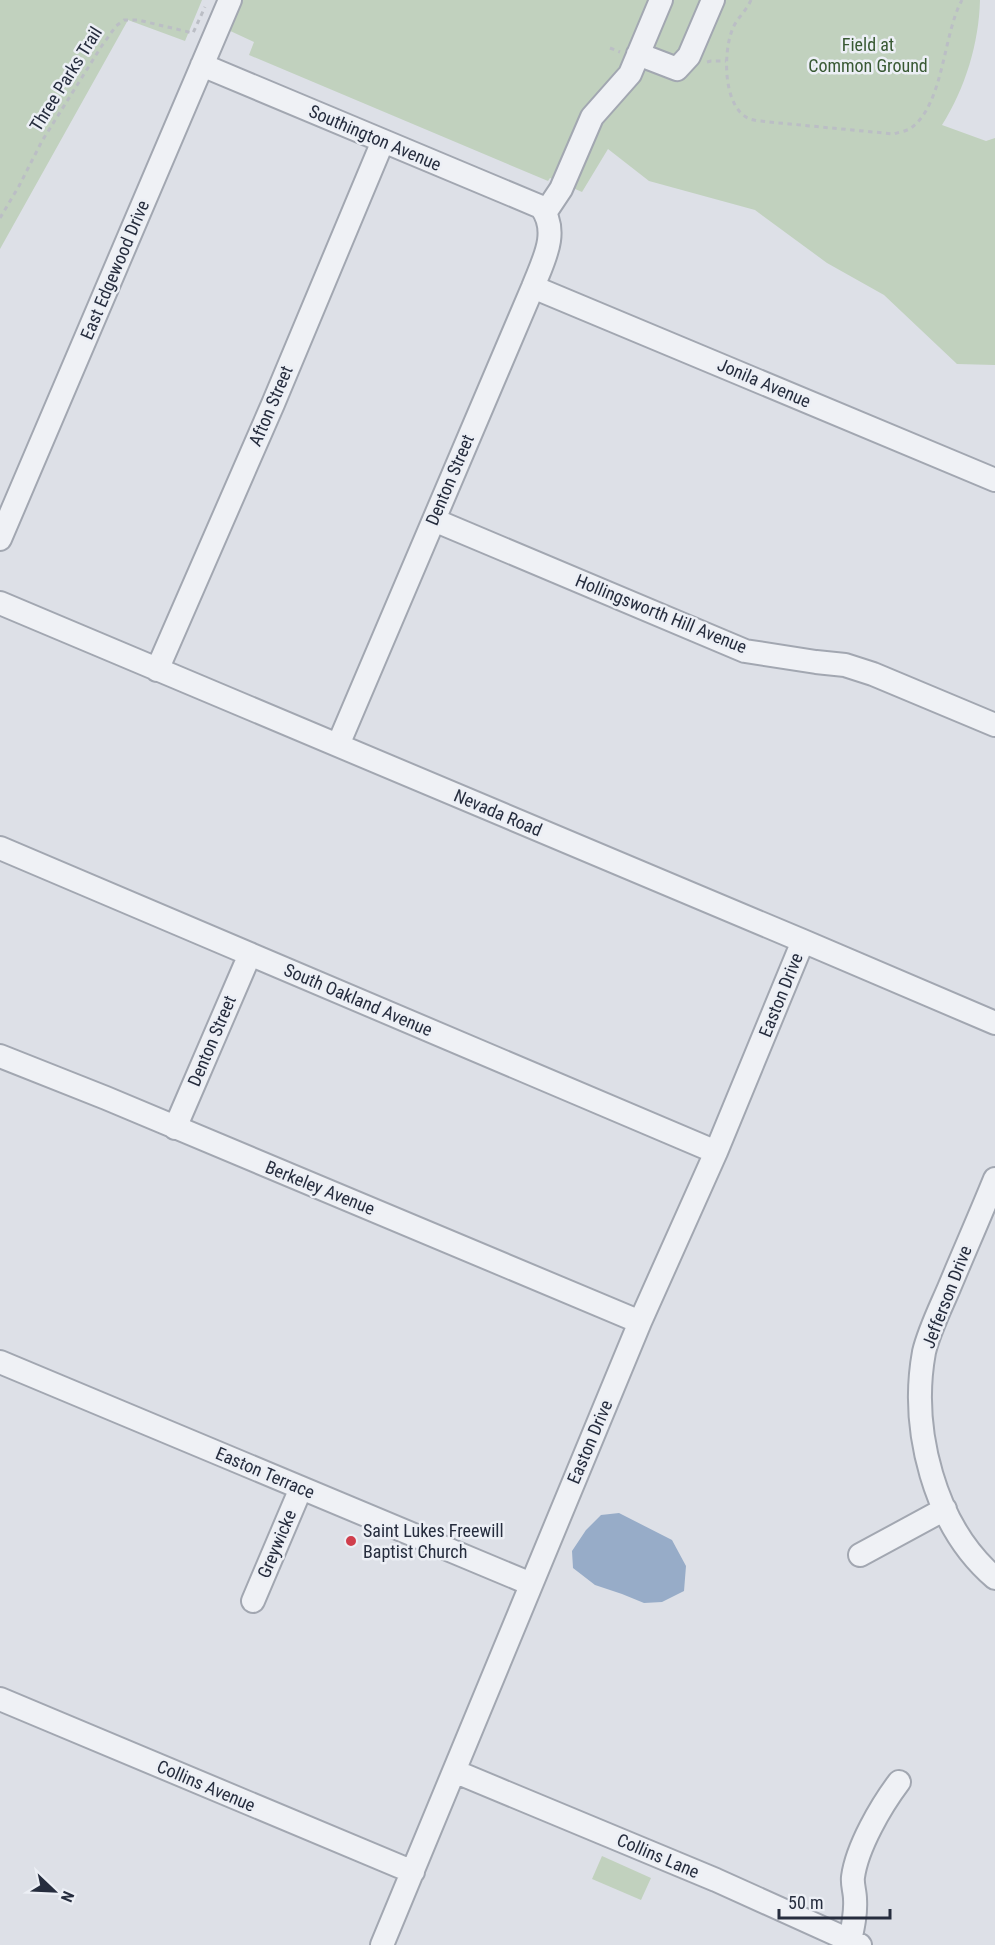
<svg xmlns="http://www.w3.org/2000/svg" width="995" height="1945" viewBox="0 0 995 1945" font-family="'Roboto Condensed',sans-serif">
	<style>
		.green { fill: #c1d1be }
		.water { fill: #97acc8 }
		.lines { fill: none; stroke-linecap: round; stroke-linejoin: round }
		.minor-casing { stroke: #a2a7b1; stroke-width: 26 }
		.path { stroke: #bbbec5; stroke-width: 3; stroke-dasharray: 4.5 4.5; stroke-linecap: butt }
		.minor { stroke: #eff1f5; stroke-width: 22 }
		.poi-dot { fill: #d03e4c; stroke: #eceff5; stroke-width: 2 }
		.labels { text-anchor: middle; stroke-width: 5; stroke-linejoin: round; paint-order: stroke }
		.park-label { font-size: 18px; fill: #385933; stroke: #eceff5 }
		.street-label { font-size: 18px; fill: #262d3e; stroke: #eceff5 }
		.poi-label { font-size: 18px; fill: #262d3e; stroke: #eceff5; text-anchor: start }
	</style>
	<rect width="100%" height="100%" fill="#dde0e7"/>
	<path class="green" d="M0,0H202L185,41L128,20L0,249Z
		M239,0H980C979,43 965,89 942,125L986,141L995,138V365L957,364L884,295L827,263L755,210L649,181L608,149L582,192L550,178L548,181L249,55L254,42L226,29Z
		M602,1856L651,1878L641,1900L592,1879Z"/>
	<path class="water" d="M619,1513L672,1540L686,1566L684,1591L662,1602L644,1603L622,1594L595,1585L573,1568L572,1551L586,1530L601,1515Z"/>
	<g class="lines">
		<g class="minor-casing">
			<path id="minor" d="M638,54L677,69L689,56L713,0
				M202,65L541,207C560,232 543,261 533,287L338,745
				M545,213L561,189L592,117L630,74L661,0
				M533,287L995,480
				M434,520L745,651L816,662L845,665L873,674L995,725
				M0,539L230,0
				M0,603L803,941L995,1023
				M157,670L273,404L383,141
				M0,848L716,1152
				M0,1056L106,1098L640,1322
				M175,1128L250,954
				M995,1179C980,1216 964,1252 949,1288C940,1309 929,1331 924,1352C910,1429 934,1526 995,1578
				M0,1362L531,1584
				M860,1555L945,1509
				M253,1601L301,1488
				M0,1699L413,1872
				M454,1771L716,1880L860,1945
				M850,1941C853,1927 856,1913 855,1899C855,1892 852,1884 853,1877C857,1847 881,1806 899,1782
				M382,1945L640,1322L716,1152L803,941"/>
		</g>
		<path class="path" d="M751,0C747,10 737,18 733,28C723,50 722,108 750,119C756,121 763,121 769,122L894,134C899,132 907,131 911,128C944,104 943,34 962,0
			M610,48L620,52
			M707,62L711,61H726
			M0,218L19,186L42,141L101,47L116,26L124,20H138L193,33L205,7"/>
		<use href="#minor" class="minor"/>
	</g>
	<circle class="poi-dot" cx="351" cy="1541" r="6"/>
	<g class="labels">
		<g class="park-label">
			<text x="868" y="51">Field at<tspan x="868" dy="21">Common Ground</tspan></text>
		</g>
		<g class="street-label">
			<text transform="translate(66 79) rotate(-58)" y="6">Three Parks Trail</text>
			<text transform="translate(375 138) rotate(23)" y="6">Southington Avenue</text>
			<text transform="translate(115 270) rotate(-67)" y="6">East Edgewood Drive</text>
			<text transform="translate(764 383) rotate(23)" y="6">Jonila Avenue</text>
			<text transform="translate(271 406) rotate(-67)" y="6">Afton Street</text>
			<text transform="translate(450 480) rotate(-67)" y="6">Denton Street</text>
			<text transform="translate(661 614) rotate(22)" y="6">Hollingsworth Hill Avenue</text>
			<text transform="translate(498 813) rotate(23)" y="6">Nevada Road</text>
			<text transform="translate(781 995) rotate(-68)" y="6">Easton Drive</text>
			<text transform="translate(358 1000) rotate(23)" y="6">South Oakland Avenue</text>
			<text transform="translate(212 1041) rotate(-67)" y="6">Denton Street</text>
			<text transform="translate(320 1188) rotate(22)" y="6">Berkeley Avenue</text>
			<text transform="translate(947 1297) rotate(-69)" y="6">Jefferson Drive</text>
			<text transform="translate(590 1442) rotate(-67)" y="6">Easton Drive</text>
			<text transform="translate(265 1473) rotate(23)" y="6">Easton Terrace</text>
			<text transform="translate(277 1544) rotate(-67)" y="6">Greywicke</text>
			<text transform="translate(206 1786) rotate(23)" y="6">Collins Avenue</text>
			<text transform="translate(658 1856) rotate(23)" y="6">Collins Lane</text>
		</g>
		<g class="poi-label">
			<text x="363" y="1537">Saint Lukes Freewill<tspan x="363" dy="21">Baptist Church</tspan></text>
		</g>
	</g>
	<g transform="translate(54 1891) rotate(113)" stroke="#eceff5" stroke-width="4.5" paint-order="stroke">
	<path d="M0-4.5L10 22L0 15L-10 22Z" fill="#262d3e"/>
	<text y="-9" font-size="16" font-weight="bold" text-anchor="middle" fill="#262d3e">N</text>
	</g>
	<path d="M779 1909v9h111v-9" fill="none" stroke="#262d3e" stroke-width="3"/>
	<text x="788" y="1909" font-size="18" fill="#262d3e" stroke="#eceff5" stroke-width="4.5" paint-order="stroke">50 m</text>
</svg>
